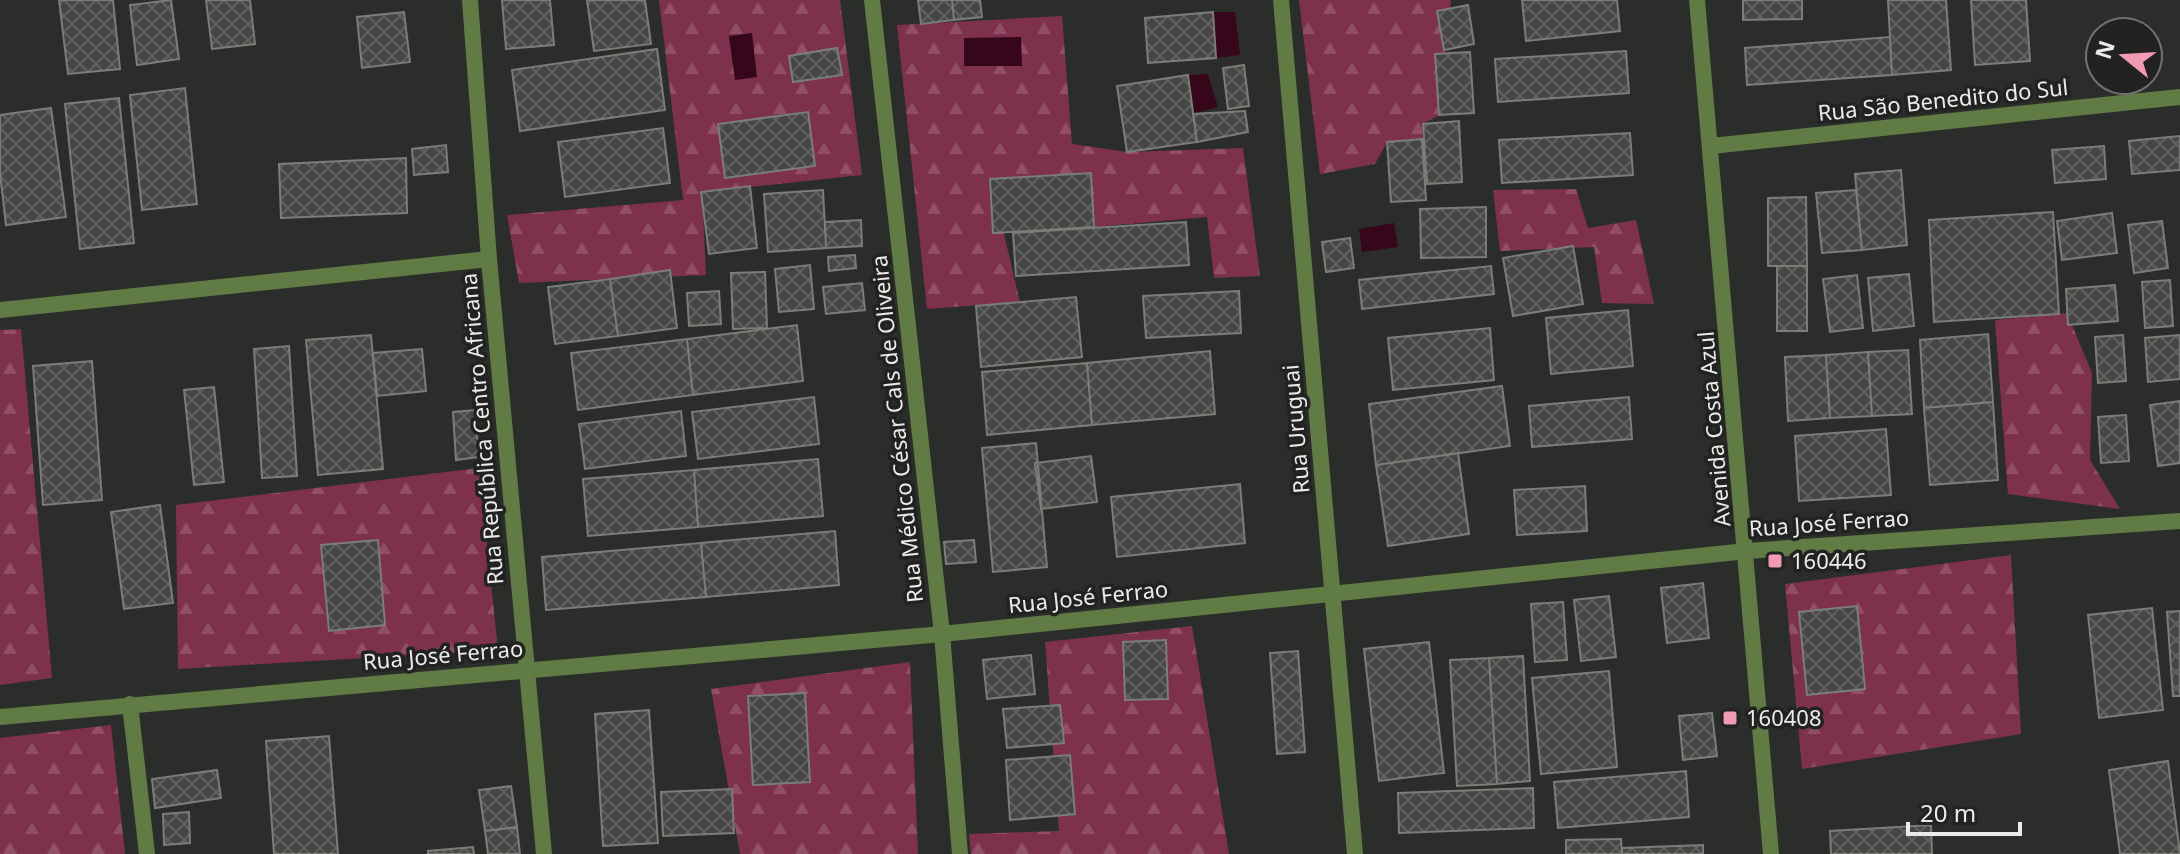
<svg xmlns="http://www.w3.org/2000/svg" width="2180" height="854" viewBox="0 0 2180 854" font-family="'Noto Sans',sans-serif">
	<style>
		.forest { fill: url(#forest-firs) }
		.water { fill: #36061a }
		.building { fill: url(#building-cross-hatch); stroke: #7b7d79; stroke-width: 2 }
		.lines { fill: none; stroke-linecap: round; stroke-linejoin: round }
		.minor { stroke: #617b44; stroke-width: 16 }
		.tertiary { stroke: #617b44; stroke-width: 16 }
		.poi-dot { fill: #f19ab4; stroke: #222320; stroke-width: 3 }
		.labels { text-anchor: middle; stroke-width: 7; stroke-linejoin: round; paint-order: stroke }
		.street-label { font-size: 22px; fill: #ebecea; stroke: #222320 }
		.poi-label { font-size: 22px; fill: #ebecea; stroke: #222320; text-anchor: start }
	</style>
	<defs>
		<pattern id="forest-firs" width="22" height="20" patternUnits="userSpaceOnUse" patternTransform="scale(2)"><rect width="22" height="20" fill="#7e314d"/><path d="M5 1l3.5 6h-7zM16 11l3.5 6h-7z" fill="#904f67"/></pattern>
		<pattern id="building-cross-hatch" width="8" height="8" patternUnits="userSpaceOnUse" patternTransform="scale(2)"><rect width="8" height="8" fill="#464744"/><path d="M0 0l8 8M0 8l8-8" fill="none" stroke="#61625f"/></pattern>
	</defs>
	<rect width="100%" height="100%" fill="#2b2d2a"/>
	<path class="forest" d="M659,0H840L862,175L702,192L706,275L519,283L507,215L683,200Z
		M1299,0H1451L1439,115L1423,124L1422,139L1387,142L1375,164L1320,174Z
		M1062,16L1072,144L1127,152L1243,148L1260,276L1214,278L1207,217L1094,227L1091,173L991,179L1020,302L927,309L897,25Z
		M1576,189L1588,228L1636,220L1654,304L1602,303L1594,247L1500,251L1493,190Z
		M2067,313L2092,373L2090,460L2120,509L2008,494L1995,320Z
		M21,329L52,678L0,685V330Z
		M479,468L498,650L178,669L176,505Z
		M2011,555L2021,734L1802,769L1785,584Z
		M1192,626L1229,854H971L969,834L1059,831L1045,642Z
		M910,662L918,854H740L711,689Z
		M111,725L125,854H0V738Z"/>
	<path class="water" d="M1213,12H1235L1240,55L1216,58Z
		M752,33L757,77L735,80L729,36Z
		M1021,37L1022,66H964V38Z
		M1208,74L1218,107L1193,114L1188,75Z
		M1394,223L1398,247L1362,252L1359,229Z"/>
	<path class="building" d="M59,0H113L120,69L68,74Z
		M171,0L179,59L137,65L130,5Z
		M206,0H250L255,44L212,49Z
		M502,0H550L554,45L506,49Z
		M587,0H645L651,44L594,51Z
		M918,0H952L954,20L921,24Z
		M952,0H980L982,17L954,20Z
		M1522,0H1617L1620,31L1526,41Z
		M1743,0H1802V19L1743,20Z
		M1888,0H1946L1951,70L1892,75Z
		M1971,0H2026L2030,61L1975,65Z
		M1468,5L1474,44L1444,50L1437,11Z
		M404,12L410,62L362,68L357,17Z
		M1213,12L1216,58L1148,63L1145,18Z
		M1890,37L1892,75L1747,85L1745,48Z
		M837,48L842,75L793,82L789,56Z
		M657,49L665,110L520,131L512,70Z
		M1626,51L1629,93L1498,102L1495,59Z
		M1470,52L1474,113L1439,115L1435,54Z
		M1244,65L1249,106L1228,109L1223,68Z
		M1188,75L1197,142L1127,152L1117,86Z
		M185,88L197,204L142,210L130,95Z
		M119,98L134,243L80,249L65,104Z
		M51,108L66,217L6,225L0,173V115Z
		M1245,111L1248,132L1197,142L1193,114Z
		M808,112L815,166L725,178L718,124Z
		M1459,121L1462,182L1427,184L1423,124Z
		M663,128L670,183L565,197L558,142Z
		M1630,133L1633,175L1502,183L1499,140Z
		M2180,136V170L2132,174L2129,141Z
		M1422,139L1426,200L1391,202L1387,142Z
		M446,145L448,172L414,175L412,149Z
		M2104,146L2106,179L2055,183L2052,150Z
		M406,158L407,213L281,218L279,164Z
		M1901,170L1907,245L1862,250L1855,174Z
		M1091,173L1094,227L993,233L990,179Z
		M750,186L757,248L709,254L701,192Z
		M823,190L826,248L768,252L764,194Z
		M1856,190L1862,250L1822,253L1816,193Z
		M1806,197L1807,266H1768V198Z
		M1486,207V257L1421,258L1420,209Z
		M2053,212L2059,314L1934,322L1929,220Z
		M2112,213L2117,253L2062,260L2057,221Z
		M861,220L862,246L826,248L825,222Z
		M2162,221L2168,268L2134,273L2128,225Z
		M1186,222L1189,265L1016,276L1013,233Z
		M1350,238L1354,268L1326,272L1322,242Z
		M1573,246L1583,304L1513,316L1503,258Z
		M855,255L856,268L829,271L828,257Z
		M810,265L814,309L779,312L775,269Z
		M1491,266L1494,294L1362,309L1359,280Z
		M1777,266H1807V331H1777Z
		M670,270L677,328L618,336L610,279Z
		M765,272L767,328L733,329L731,273Z
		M1909,274L1914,326L1873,331L1868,278Z
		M1857,275L1863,328L1830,332L1823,279Z
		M610,279L618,336L555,344L548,287Z
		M2170,280L2173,326L2145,328L2142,282Z
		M862,283L865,310L826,314L823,287Z
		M2115,285L2118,321L2068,325L2066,289Z
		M719,291L721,324L689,326L687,293Z
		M1239,291L1241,333L1146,338L1143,296Z
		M1076,297L1082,357L981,367L976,306Z
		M1628,310L1633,366L1551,374L1546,318Z
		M797,325L803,381L693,395L687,339Z
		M1490,328L1494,380L1393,390L1388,338Z
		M1988,334L1993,402L1924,408L1920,340Z
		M371,335L383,469L318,475L306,340Z
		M2123,335L2126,381L2098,383L2095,337Z
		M2180,335V379L2148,382L2145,338Z
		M687,339L693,395L578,410L571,353Z
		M289,346L297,476L262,478L254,349Z
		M422,349L426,391L377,396L373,353Z
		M1908,350L1912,414L1872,416L1868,352Z
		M1210,351L1215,414L1092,425L1087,363Z
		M1868,352L1872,416L1830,418L1826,355Z
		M1826,355L1830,418L1788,421L1785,357Z
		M92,361L102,500L43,505L33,366Z
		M1087,363L1092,425L987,435L982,372Z
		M1502,386L1510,446L1376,465L1369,404Z
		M214,387L224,482L194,485L184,390Z
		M814,397L819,444L698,459L692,412Z
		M1629,397L1632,439L1532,447L1529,406Z
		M2180,401V463L2158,466L2150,405Z
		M1993,402L1998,480L1930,485L1924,408Z
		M475,410L479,457L456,460L453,412Z
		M681,411L686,456L585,469L579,424Z
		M2126,415L2129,461L2101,463L2098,417Z
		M1886,429L1891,495L1799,501L1795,436Z
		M1036,443L1047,567L993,572L982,448Z
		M1458,453L1469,534L1388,546L1376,465Z
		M1091,456L1097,502L1041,509L1035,463Z
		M818,459L823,516L698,527L694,470Z
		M694,470L698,527L588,536L583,479Z
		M1240,484L1245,543L1117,557L1111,497Z
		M1585,486L1587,531L1517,535L1514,490Z
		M160,505L173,603L124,609L111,512Z
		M835,531L839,585L706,597L701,543Z
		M378,540L385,625L329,631L321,545Z
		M974,540L976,562L946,564L944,542Z
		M701,543L706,597L546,610L542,557Z
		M1703,583L1709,638L1667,643L1661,588Z
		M1609,596L1616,657L1581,661L1574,600Z
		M1563,602L1567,660L1535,662L1531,604Z
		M1857,606L1865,689L1807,695L1799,612Z
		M2152,608L2163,710L2099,718L2088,615Z
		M2180,611V696H2173L2167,612Z
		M1166,640L1168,699L1125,700L1123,642Z
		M1429,642L1444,773L1379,781L1364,649Z
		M1298,651L1305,752L1277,754L1270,653Z
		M1031,655L1035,694L987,699L983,660Z
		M1523,656L1530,781L1497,784L1489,658Z
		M1489,658L1497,784L1457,786L1450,660Z
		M1609,671L1617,767L1541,774L1532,678Z
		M805,693L810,782L753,785L748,696Z
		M1060,705L1064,743L1007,748L1003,709Z
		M649,710L658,843L603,846L595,714Z
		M1712,713L1717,756L1683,760L1679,716Z
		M329,736L338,854H274L266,741Z
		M1070,755L1075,814L1010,820L1006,760Z
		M2168,761L2180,854H2120L2109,770Z
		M217,770L221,798L155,808L152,779Z
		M1686,771L1689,817L1558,828L1554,782Z
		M511,786L517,827L485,831L479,790Z
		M1533,788L1534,828L1399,833L1398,793Z
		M732,789L734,833L663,836L661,792Z
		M189,812L190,843L164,845L163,814Z
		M1931,825L1932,854H1831L1830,831Z
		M517,827L520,854H488L485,831Z
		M1621,839L1622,854H1566V840Z
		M1703,845V854H1622V848Z
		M473,847L474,854H428V851Z"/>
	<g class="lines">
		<path class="minor" d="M470,0L489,259L544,854
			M872,0L942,634L960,854
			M1281,0L1355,854
			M1711,146L2180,97
			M0,310L489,259
			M130,704L147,854
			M0,717L942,634L1747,551L2180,521"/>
		<path class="tertiary" d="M1697,0L1771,854"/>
	</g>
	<g class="poi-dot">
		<rect x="1767" y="553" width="16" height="16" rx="4"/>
		<rect x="1722" y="710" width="16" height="16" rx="4"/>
	</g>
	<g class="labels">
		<g class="street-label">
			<text transform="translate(1943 100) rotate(-6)" y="8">Rua São Benedito do Sul</text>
			<text transform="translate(482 429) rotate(-95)" y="8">Rua República Centro Africana</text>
			<text transform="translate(897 429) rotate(-96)" y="8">Rua Médico César Cals de Oliveira</text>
			<text transform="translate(1296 429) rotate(-95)" y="8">Rua Uruguai</text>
			<text transform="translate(1714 429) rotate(-95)" y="8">Avenida Costa Azul</text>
			<text transform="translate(1829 523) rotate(-4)" y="8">Rua José Ferrao</text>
			<text transform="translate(1088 597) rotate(-6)" y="8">Rua José Ferrao</text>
			<text transform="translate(443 655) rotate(-5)" y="8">Rua José Ferrao</text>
		</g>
		<g class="poi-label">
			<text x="1791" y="569">160446</text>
			<text x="1746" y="726">160408</text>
		</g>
	</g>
	<g transform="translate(2124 56) rotate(288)"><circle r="38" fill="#222320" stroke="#727371" stroke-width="2"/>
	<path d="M0-6L14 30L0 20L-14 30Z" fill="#f19ab4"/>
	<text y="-12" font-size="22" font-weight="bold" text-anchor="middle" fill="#ebecea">N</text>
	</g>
	<path d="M1908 822v12h112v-12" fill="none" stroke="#ebecea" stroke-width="4"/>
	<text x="1920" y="822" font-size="24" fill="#ebecea" stroke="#222320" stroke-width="6" paint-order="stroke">20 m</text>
</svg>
